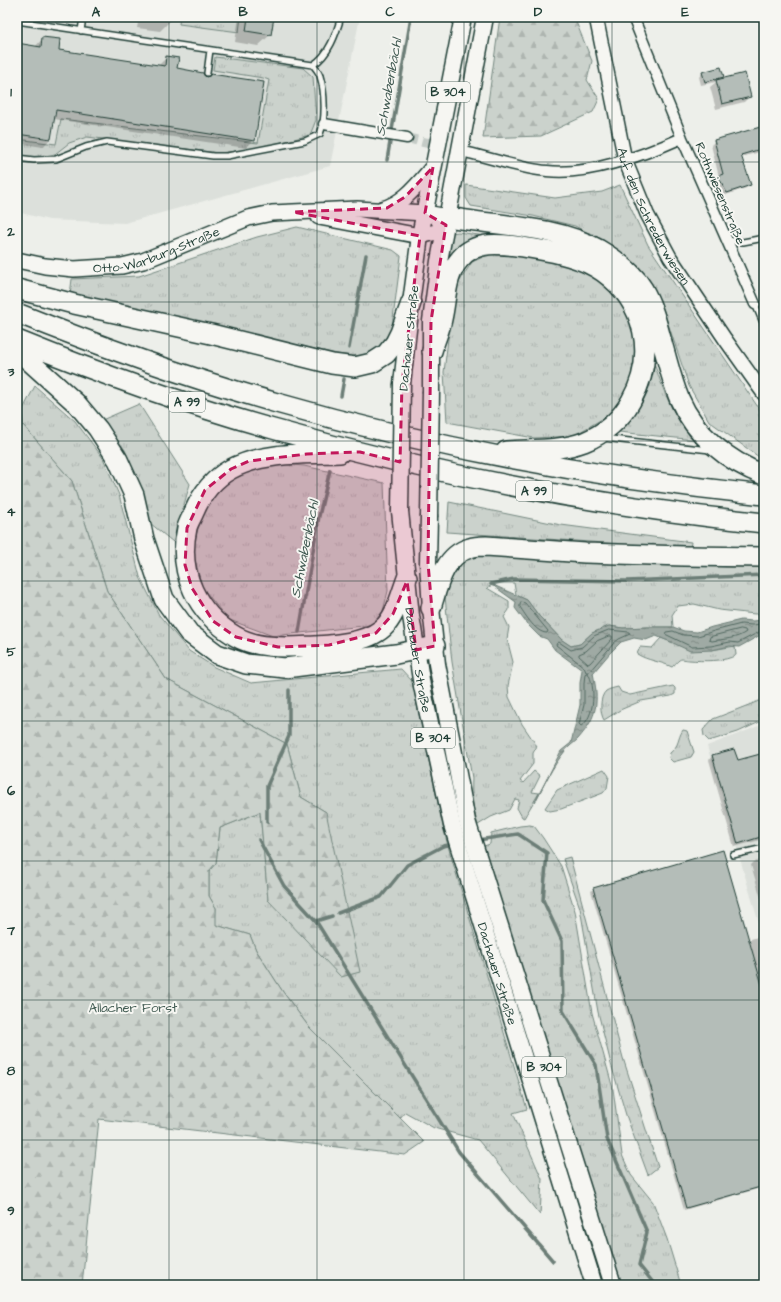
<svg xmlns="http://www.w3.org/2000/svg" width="781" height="1302" viewBox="0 0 781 1302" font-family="'Architects Daughter',sans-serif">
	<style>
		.built { fill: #dce0db }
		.grass { fill: url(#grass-tufts); stroke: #758880 }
		.forest { fill: url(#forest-firs); stroke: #758880 }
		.water { fill: url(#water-ripples); stroke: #6c7e77 }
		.shadow { fill: #0003 }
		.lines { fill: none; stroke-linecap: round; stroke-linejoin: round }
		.shore { stroke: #526961; stroke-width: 1 }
		.stream { stroke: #6c7e77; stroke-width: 3.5 }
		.building { fill: #b4bdb8; stroke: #1f3d34 }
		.minor-tunnel { stroke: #c4cbc6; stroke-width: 10; stroke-dasharray: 10 5; stroke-linecap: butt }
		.service-casing { stroke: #1f3d34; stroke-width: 8 }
		.minor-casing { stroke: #1f3d34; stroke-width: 13 }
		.tertiary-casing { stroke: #1f3d34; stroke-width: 16 }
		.secondary-casing { stroke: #1f3d34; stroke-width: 18 }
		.primary-casing { stroke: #1f3d34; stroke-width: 19 }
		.motorway-casing { stroke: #1f3d34; stroke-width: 22 }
		.service { stroke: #f6f6f2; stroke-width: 5 }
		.minor { stroke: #f6f6f2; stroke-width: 10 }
		.tertiary { stroke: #f6f6f2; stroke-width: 13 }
		.secondary { stroke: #f6f6f2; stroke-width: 15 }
		.primary { stroke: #f6f6f2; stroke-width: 16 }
		.motorway { stroke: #f6f6f2; stroke-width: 19 }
		.primary-bridge-casing { stroke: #1f3d34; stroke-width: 19; stroke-linecap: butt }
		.primary-bridge { stroke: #f6f6f2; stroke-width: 16 }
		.marked { fill: #c2185b; fill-opacity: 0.2; stroke: #c2185b; stroke-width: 3; stroke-dasharray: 8 5; stroke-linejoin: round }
		.grid { fill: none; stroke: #1f3d34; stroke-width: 1; stroke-opacity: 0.55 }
		.labels { text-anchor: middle; stroke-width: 4; stroke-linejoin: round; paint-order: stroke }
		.shield { fill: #f6f6f2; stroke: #60746d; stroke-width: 1 }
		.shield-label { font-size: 12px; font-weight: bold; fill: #1f3d34 }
		.street-label { font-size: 13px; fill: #1f3d34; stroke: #f6f6f2 }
		.park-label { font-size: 13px; fill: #415b52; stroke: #f6f6f2 }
		.water-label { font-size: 14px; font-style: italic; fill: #3f5850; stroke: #f6f6f2 }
		.neatline { fill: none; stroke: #1f3d34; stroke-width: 1.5 }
		.grid-label { font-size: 13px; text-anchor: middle; font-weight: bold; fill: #1f3d34 }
	</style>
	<defs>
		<pattern id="grass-tufts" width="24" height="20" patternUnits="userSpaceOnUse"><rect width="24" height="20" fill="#cbd2cc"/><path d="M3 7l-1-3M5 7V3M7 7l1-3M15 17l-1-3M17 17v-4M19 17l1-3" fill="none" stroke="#aeb5b0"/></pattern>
		<pattern id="forest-firs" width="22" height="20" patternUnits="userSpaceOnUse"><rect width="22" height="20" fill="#cbd2cc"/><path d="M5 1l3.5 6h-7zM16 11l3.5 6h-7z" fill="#aeb5b0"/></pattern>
		<pattern id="water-ripples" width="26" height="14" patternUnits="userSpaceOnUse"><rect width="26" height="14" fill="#9faaa4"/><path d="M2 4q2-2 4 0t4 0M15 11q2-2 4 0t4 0" fill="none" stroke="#818c86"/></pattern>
	</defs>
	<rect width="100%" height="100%" fill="#edefea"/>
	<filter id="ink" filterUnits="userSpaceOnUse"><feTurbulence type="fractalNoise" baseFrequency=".025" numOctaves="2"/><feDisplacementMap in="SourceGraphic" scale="8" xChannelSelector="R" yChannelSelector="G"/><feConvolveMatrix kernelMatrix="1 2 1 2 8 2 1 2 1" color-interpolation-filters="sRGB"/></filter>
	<g filter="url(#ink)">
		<path class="built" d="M17,17H360L330,166L125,223L49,220L17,212Z
			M764,724V941L707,746Z"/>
		<path class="grass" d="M180,17H241L239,32L179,24Z
			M215,57L303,68L313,77L316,120L310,135L254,149L219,153L87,137L69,143L55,154L35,158L17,155V139L56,144L61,119L258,143L269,80L263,78L213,70Z
			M466,185L555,198L602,192L620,185L648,245L764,416V458L759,457L709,421L689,386L660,300L648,282L601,240L575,226L533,216L471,206L466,198Z
			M297,227L393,250L401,256L391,334L381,346L361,357L337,354L70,295L72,279L139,276L257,237Z
			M458,232L492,237L451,259L448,256L451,234L452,233Z
			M496,251L573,265L607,285L634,322L636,353L627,393L609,415L573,436L534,438L447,422L444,372L454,290L472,262Z
			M652,357C663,389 671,415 695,440L619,432L643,398Z
			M35,386L75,421L103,458L119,495L140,577L159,615L189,651L214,667L251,683L401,669L412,681L443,827L450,853L527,1109L513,1113L542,1179L540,1215L478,1140L434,1128L405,1112L400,1118L309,1027L283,992L256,950L250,935L215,925L216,908L209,896V871L216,863L220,828L260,812L268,900L326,812L301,797L287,744L166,679L107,591L72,481L23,425L22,411Z
			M139,404L190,484L173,542L150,523L140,486L125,450L102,420Z
			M280,464L304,466L384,483L388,591L383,611L372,625L273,636L227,619L202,587L192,549L203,511L222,484L254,467Z
			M449,502L561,525L691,542L690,549L447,532Z
			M471,555L730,567L764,566V613L755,614L719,610L694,604L678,606L672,615L673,627H648L623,628L609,626L592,633L580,644L571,646L562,640L539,616L527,600L516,595L514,583H496L487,588L509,601V610L504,617L509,627L507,639L513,662L508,686L509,697L522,724L537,746L533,753V764L520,781L523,783L534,771L540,776L532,792L539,793L524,818L522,817L517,808L519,800L515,799L509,810L491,817L478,825C473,810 471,794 472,778L452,662L445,597L446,586L459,563Z
			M661,638L671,642L712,650L735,646L736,655C726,662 702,661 689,660C688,660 682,659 682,659C678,659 675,665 672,667C660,661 648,661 637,654L640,647L652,648Z
			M673,686L675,688V694L671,696L641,701L620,710L604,720C600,714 599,697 606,691C609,689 614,688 618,687L621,692L630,695Z
			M764,699V720L738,732L709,741L704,736L703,730L713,719Z
			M683,730L687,731L694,752L691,757L673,762L669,758L670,753C680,745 677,739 683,730Z
			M604,769L609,776L607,788L603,793L561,809L550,811L545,808L557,790Z
			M530,825L534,826L543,838L561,866L575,911L592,1013L613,1089L622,1155L631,1175L653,1202L667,1239L681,1285H620L484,846L490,844L491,833L520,826Z
			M570,857L623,1058L658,1167L648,1175L626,1115L611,1064L598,1012L580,908L563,859Z"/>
		<path class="forest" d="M500,17H574L592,61L587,80L599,99L593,112L541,136L483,138Z
			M23,425L72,481L107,591L166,679L287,744L301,797L326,812L360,972L341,977L268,900L260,812L220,828L216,863L209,871V896L216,908V925L250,935L256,950L283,992L309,1027L424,1142L405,1155L99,1119L82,1285H17V431Z"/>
		<path class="water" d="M491,584L527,600L539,616L562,640L571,646L580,644L592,633L609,626L623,628L648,627H673L684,631L697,632L712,627L741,620L752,621L764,620V633L739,647L730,646L712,650L690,651L671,642L656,636L646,640L634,638L621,642L610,653L593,673C599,702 598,716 578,739C574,743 568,747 565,751C552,767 544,785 535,802L561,751L571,743L580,705V683L582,670L555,650L547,639L539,636L527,624L515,608L516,602Z"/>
		<path class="shadow" d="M139,17H172L171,20L160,31L137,28Z
			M239,17H273L270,35L258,46L235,42Z
			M43,38L58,51L159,65L167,57L176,69L254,140L246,148L54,119L50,139L43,147L17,143V44L35,47Z
			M702,73L722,77L719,80L750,96L744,102L716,109L710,87L716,82L701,85L699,77Z
			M764,128V151L741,157L750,185L746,188L723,196L715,181L719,177L711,145L715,141Z
			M764,252V261L762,254Z
			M734,750L737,762L764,754V839L734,847L709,760L712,756Z
			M764,859V909L751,865L754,862Z
			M594,889L748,940L764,935V1187L684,1210L591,891Z"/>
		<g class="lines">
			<path class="shore" d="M521,602L525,603L548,631L547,633C536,633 526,616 520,607Z
				M764,624L752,625L741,624L714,631L698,636L683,635L673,631L666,632L665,634L692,647L711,646L730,642L738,643L761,631L764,630
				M741,629L745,630L746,632C737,639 723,639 712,641L709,640L710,637Z
				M609,630L629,632L630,634L619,639L614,643L589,672H586L584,667L556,645L557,643L559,642L571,650L582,647L594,636Z
				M609,636H612V639L590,663L588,664L579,656V654L586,651L597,641Z
				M588,673C596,686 595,718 581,726L579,724L584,705V683L585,674Z"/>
			<path class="stream" d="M387,160L411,17
				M349,348L366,255
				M341,396L344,379
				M494,585L491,584L514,579L627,581L764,575
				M299,632L319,516L330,470
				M267,822V786L289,736V690
				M259,840L284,886L316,921L332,916
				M478,840L518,834L547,853L543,900L562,941L563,1011L596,1065L607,1139L647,1232L639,1265L655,1285
				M338,913L381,897L407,865L443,846L454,844
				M316,921L459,1152L553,1261"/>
		</g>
		<path class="building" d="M248,17H274L271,35L246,31Z
			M42,37L60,39L59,50L165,66L166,56L179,58L177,68L203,73L206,77L209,76L211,74L264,82L255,141L56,110L51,139L17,134V43L41,47Z
			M721,67L724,77L705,82L702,72Z
			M745,73L751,97L722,104L716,80Z
			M764,126V148L741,155L751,185L727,193L718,176L723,174L714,140Z
			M734,749L738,760L764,753V836L738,844L712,755Z
			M723,850L764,992V1186L686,1208L593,888Z"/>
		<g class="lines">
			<path class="minor-tunnel" d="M407,138L465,152"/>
			<g class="service-casing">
				<path id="service" d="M17,21L313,65C329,55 336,34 341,17
					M81,31L83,17
					M207,73L210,50
					M17,158L34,160L56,159L86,147L107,142L213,156H227L305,141L320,134C326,119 325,92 320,76C319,72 316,69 313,65
					M727,240L743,242L764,238
					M755,304L764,325
					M603,438L710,450
					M733,855L764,848"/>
			</g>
			<g class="minor-casing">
				<path id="minor" d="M633,17L682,138L755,304
					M324,124L407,138
					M469,153C494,159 522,169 547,171C589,176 644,155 682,138"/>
			</g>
			<g class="tertiary-casing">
				<g id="tertiary">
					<path id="s1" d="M596,17L625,160L647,214L670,257L725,339L764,394"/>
				</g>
			</g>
			<g class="secondary-casing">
				<g id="secondary">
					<path d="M382,209C404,204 419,183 433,167"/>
					<path d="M319,217L420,236L436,232L446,225L439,221"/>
					<path id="s2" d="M17,260L45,266L74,269L122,266L143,261L248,218L272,213L357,209L425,213L448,217"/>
				</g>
			</g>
			<g class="primary-casing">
				<g id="primary">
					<path d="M402,384L411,303L420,236L463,17"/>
					<path d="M431,391V321L439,261L485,17"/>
					<path id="s3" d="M400,511L411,616L422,686L452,825L594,1285"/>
					<path d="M429,517L428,563L431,608L437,664L467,821L613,1285"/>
				</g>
			</g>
			<g class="motorway-casing">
				<path id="motorway" d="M448,217C497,226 554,225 598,249C615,259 633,272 643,289C653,306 658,327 663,346C668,363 672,381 679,398C695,435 727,461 764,475
					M17,289L74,304L211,334L332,364L355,367L372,363L386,354L395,343L400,333L411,303
					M17,313C102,347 189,378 277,403C436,449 600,478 764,495
					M17,340C101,374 186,405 273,429C435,475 597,506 764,523
					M17,350L77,404L98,429L118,460L134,495L144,539L164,599L189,633L217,654L246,664L285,668L396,654L435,646
					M432,351C435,340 440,330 442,319C447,298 445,276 460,259C475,240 502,244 523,247C551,252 579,255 603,272C645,302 657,355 631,401C621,419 604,434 584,442C560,451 531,449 506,451
					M340,453C304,454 263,452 231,469C213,479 202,493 194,512C192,517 188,523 187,528C177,573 197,613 235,636C259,650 289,647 315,646C337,645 371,642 386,625C397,612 401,594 407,578
					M431,608C438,585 444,555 470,548C475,546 481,546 486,546L585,553L684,556L764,557"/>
			</g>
			<use href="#service" class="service"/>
			<use href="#minor" class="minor"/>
			<use href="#tertiary" class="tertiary"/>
			<use href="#secondary" class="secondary"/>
			<use href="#primary" class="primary"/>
			<use href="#motorway" class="motorway"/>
			<g class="primary-bridge-casing">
				<path id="primary-bridge" d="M400,511L402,384
					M429,517L431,391"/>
			</g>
			<use href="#primary-bridge" class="primary-bridge"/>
		</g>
	</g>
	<path class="marked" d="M433,167L425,213L446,225L431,321L428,563L435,646L416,650L407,581L393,614L376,633L329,645L278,647L236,637L213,621L192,588L185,565L187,528L205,490L231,469L249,461L307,454L360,452L400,462L402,384L420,236L293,212L387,208L405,197Z"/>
	<path class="grid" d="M169,17V1285M317,17V1285M464,17V1285M612,17V1285M17,162H764M17,302H764M17,441H764M17,581H764M17,721H764M17,861H764M17,1000H764M17,1140H764"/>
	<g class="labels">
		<g class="shield">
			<rect x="426" y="82" width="44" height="20" rx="3"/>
			<rect x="169" y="392" width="36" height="20" rx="3"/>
			<rect x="516" y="481" width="36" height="20" rx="3"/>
			<rect x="411" y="728" width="44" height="20" rx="3"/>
			<rect x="522" y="1057" width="44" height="20" rx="3"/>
		</g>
		<g class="shield-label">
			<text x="448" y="96">B 304</text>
			<text x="187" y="406">A 99</text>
			<text x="534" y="495">A 99</text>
			<text x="433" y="742">B 304</text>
			<text x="544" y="1071">B 304</text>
		</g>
		<g class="street-label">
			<text transform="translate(721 193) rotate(67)" y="5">Rothwiesenstraße</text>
			<text dy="5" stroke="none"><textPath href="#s1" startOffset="209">Auf den Schrederwiesen</textPath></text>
			<text dy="5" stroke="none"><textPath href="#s2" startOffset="143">Otto-Warburg-Straße</textPath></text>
			<text transform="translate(408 338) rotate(-84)" y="5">Dachauer Straße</text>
			<text dy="5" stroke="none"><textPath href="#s3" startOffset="150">Dachauer Straße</textPath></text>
			<text dy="5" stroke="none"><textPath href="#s3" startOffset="474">Dachauer Straße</textPath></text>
		</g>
		<g class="park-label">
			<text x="133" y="1012">Allacher Forst</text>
		</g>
		<g class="water-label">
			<text transform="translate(388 87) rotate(-80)" y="5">Schwabenbächl</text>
			<text transform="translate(304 549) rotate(-79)" y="5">Schwabenbächl</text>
		</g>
	</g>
	<rect width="781" height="1302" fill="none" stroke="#f6f6f2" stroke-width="44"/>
	<rect x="22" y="22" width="737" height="1258" class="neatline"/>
	<g class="grid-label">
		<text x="96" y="16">A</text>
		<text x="243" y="16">B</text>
		<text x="390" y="16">C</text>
		<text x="538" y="16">D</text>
		<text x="685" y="16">E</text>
		<text x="11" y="96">1</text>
		<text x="11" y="236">2</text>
		<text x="11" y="376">3</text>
		<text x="11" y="516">4</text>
		<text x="11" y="656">5</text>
		<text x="11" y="795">6</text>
		<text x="11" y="935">7</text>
		<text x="11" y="1075">8</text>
		<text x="11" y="1215">9</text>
	</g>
</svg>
